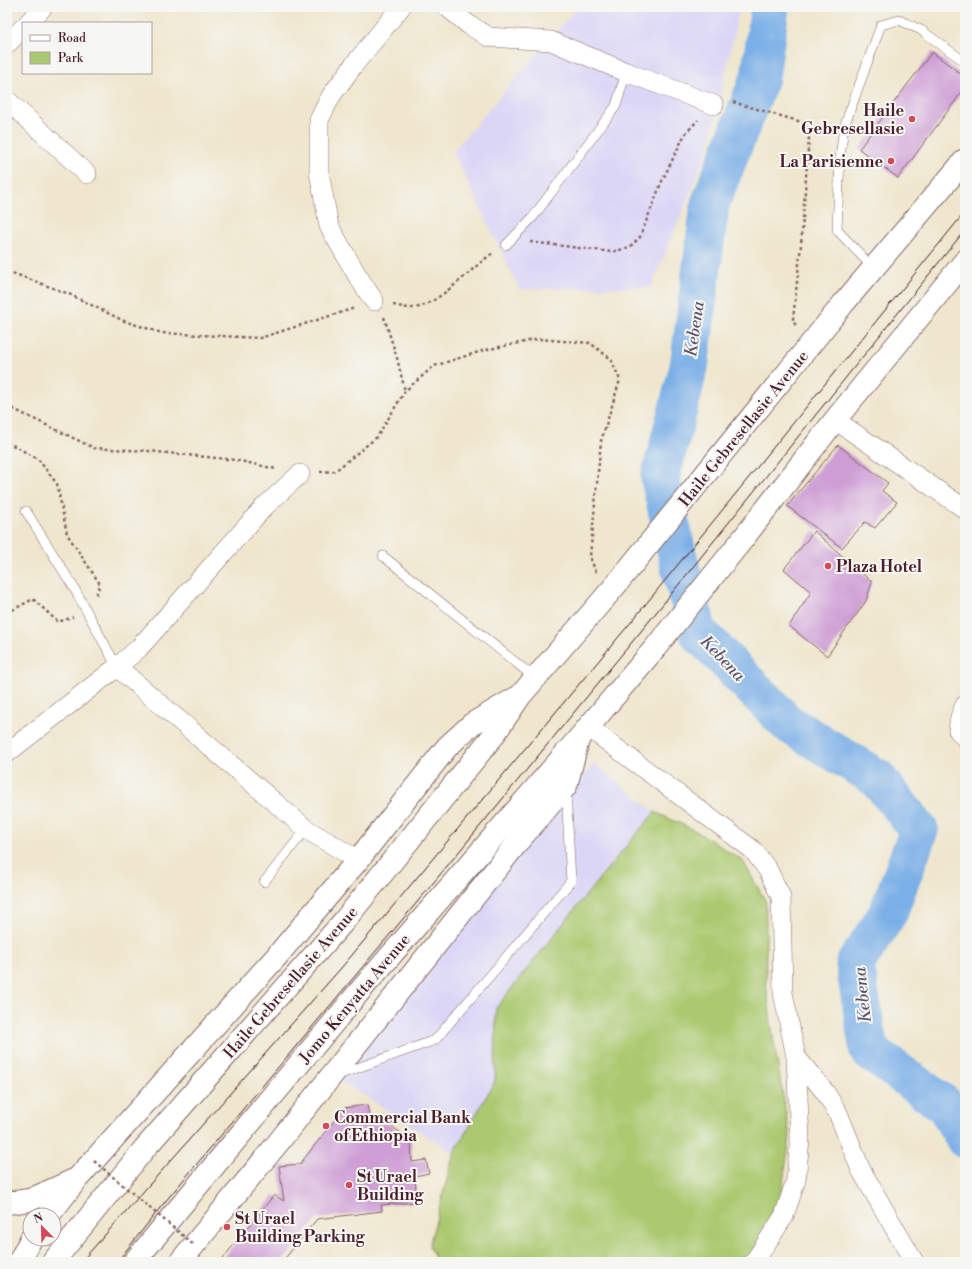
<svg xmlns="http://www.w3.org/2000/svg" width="972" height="1269" viewBox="0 0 972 1269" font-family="'Libre Bodoni',serif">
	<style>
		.built { fill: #dcd6f6 }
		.green { fill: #abc970; stroke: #7a744e }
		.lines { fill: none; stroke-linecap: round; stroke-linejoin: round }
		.river { stroke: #7aafe7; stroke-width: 39 }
		.building { fill: #ce9ed5 }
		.service-casing { stroke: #846564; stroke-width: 10 }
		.minor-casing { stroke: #846564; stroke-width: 20 }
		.primary-casing { stroke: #846564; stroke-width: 24 }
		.path { stroke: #846564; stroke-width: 2.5; stroke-dasharray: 3 3; stroke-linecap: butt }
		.service { stroke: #fff; stroke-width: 9 }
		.minor { stroke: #fff; stroke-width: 19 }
		.primary { stroke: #fff; stroke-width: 22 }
		.tram { stroke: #4a1f2b; stroke-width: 1 }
		.path-bridge { stroke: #846564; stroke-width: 2.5; stroke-dasharray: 3 3; stroke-linecap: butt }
		.poi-dot { fill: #d1495b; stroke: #f6f6f2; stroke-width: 1.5 }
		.labels { text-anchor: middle; stroke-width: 4; stroke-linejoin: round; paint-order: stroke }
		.poi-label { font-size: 16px; font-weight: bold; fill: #4a1f2b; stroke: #f6f6f2; text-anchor: start }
		.street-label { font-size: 16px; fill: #4a1f2b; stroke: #f6f6f2 }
		.water-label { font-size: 17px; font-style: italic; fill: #5b516d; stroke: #f6f6f2 }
	</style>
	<rect width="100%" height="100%" fill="#f6f6f2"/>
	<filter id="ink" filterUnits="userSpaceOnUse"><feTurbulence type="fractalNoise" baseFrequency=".025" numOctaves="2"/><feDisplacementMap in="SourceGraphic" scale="8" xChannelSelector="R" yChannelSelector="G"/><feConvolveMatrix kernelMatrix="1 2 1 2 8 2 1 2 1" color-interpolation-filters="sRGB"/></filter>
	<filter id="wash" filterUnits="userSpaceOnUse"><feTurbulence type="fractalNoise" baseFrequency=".012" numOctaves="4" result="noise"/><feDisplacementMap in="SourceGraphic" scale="16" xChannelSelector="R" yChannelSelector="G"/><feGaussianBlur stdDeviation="0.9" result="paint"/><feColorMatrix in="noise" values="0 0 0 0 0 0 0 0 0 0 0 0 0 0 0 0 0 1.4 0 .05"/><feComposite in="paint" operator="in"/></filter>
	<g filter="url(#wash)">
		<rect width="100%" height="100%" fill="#efe6cd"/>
		<path class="built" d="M578,7H728L739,12L708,149L651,287L519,289L453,151Z
			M594,763L655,812L598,880L496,1008L495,1081L454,1153L337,1078Z"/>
		<path class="green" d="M655,812L696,831L743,861L766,902V983L772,1031L790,1137L779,1209L746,1262H437L429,1246L454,1153L495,1081L496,1008L598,880Z"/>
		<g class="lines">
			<path class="river" d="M770,7L760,77L710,204L689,367L660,478L680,567L698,632L787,723L877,778L919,830L888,913L855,964L869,1051L945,1105L965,1139"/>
		</g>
		<g id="blocks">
			<path class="building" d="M932,52L965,77V88L898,178L859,149Z
				M838,445L888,483L882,491L897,502L875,528L865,522L842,548L787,506Z
				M814,531L872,582L866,601L827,656L789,626L811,592L784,569Z
				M367,1105L371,1125L387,1123L411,1140L412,1162L426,1160L429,1173L415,1176L417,1202L381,1205L382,1211L317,1219L282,1262H220L274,1195L284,1201L279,1166L300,1164L344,1108Z"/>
		</g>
	</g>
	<g filter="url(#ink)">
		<use href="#blocks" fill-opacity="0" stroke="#846564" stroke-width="1"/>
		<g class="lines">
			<g class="service-casing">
				<path id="service" d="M506,245L533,217L616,106L626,72
					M874,269L837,230L840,157L844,127L881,25L899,20L921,30L965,62
					M26,511L74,588L117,667
					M383,556L535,678
					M264,882L306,829
					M338,1075L435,1040L571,881L566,790"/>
			</g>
			<g class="minor-casing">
				<path id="minor" d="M447,7L469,25L489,37L551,41L626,72L714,105
					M28,23L43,7
					M7,44L23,28
					M7,100L87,174
					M374,301L357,275L329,226L319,172V120L331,96L353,66L401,7
					M835,420L965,509
					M117,667L306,829L358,860
					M965,705L960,717L958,730L965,738
					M588,727L753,850L768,870L781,897L783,993L796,1057L800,1139L796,1180L784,1216L754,1262
					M7,753L117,667L139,648L264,507L300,474
					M796,1057L825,1092L838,1113L861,1170L914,1262"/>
			</g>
			<g class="primary-casing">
				<path id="primary" d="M7,1203L30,1200L74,1180
					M49,1215L77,1179L277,956L358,860L447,747L472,724L516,698
					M19,1262L31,1239
					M53,1262L145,1148L344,921L493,736L520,696L614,587L843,304L965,160
					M134,1262L359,992L579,738L655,648L742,540L835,420L965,261
					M180,1262L277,1144L521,838L566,786L577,744"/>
			</g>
			<path class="path" d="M733,102L805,123L809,137L801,245L793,319L796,327
				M530,242L612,252L630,247L640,237L662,181L685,134L698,120
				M7,271L69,294L124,321L162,333L260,338L355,308
				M393,305C399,306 405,308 411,308C435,309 473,266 493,253
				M384,317L397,358L405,391
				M7,406L94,448L148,451L236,460L276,469
				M7,442L38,459L57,484L67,534L100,584L96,595
				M320,472L335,471L377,437L405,391L434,366L485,350L539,339L590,343L611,359L620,380L601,441L590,557L597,575
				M7,613L33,599L58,622L73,617"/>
			<use href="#service" class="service"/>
			<use href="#minor" class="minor"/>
			<use href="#primary" class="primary"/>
			<path class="tram" d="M81,1262L342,967L632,621L965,212
				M117,1262L164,1203L429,888L642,630L965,230"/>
			<path class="path-bridge" d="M94,1161L194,1245"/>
		</g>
	</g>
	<g class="poi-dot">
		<circle cx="912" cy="119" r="4"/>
		<circle cx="891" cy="161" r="4"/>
		<circle cx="828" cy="566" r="4"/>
		<circle cx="326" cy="1126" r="4"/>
		<circle cx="349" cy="1185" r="4"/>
		<circle cx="227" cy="1227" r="4"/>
	</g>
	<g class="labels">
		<g class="poi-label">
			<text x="904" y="116" text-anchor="end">Haile<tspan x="904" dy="18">Gebresellasie</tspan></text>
			<text x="883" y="167" text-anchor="end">La Parisienne</text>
			<text x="836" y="572">Plaza Hotel</text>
			<text x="334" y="1123">Commercial Bank<tspan x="334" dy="18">of Ethiopia</tspan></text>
			<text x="357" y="1182">St Urael<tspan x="357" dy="18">Building</tspan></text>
			<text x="235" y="1224">St Urael<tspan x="235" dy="18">Building Parking</tspan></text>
		</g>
		<g class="street-label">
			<text transform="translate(743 428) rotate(-51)" y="6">Haile Gebresellasie Avenue</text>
			<text transform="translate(290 982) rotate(-49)" y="6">Haile Gebresellasie Avenue</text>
			<text transform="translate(354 998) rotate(-50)" y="6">Jomo Kenyatta Avenue</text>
		</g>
		<g class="water-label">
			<text transform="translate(694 329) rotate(-82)" y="6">Kebena</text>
			<text transform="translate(723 658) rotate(46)" y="6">Kebena</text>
			<text transform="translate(862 995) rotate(-96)" y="6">Kebena</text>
		</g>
	</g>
	<rect width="972" height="1269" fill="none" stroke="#f6f6f2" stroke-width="24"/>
	<rect x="22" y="22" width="130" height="52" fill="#f6f6f2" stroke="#b1a0a2"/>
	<rect x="30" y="35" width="20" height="6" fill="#ffffff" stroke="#b1a0a2"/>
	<text x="58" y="42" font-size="12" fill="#4a1f2b">Road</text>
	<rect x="30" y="52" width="20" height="12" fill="#abc970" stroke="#b1a0a2"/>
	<text x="58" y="62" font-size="12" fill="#4a1f2b">Park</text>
	<g transform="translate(42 1227) rotate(337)"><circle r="19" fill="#f6f6f2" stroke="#b1a0a2"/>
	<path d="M0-3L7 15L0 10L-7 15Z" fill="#d1495b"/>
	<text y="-6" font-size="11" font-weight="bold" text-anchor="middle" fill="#4a1f2b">N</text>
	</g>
</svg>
